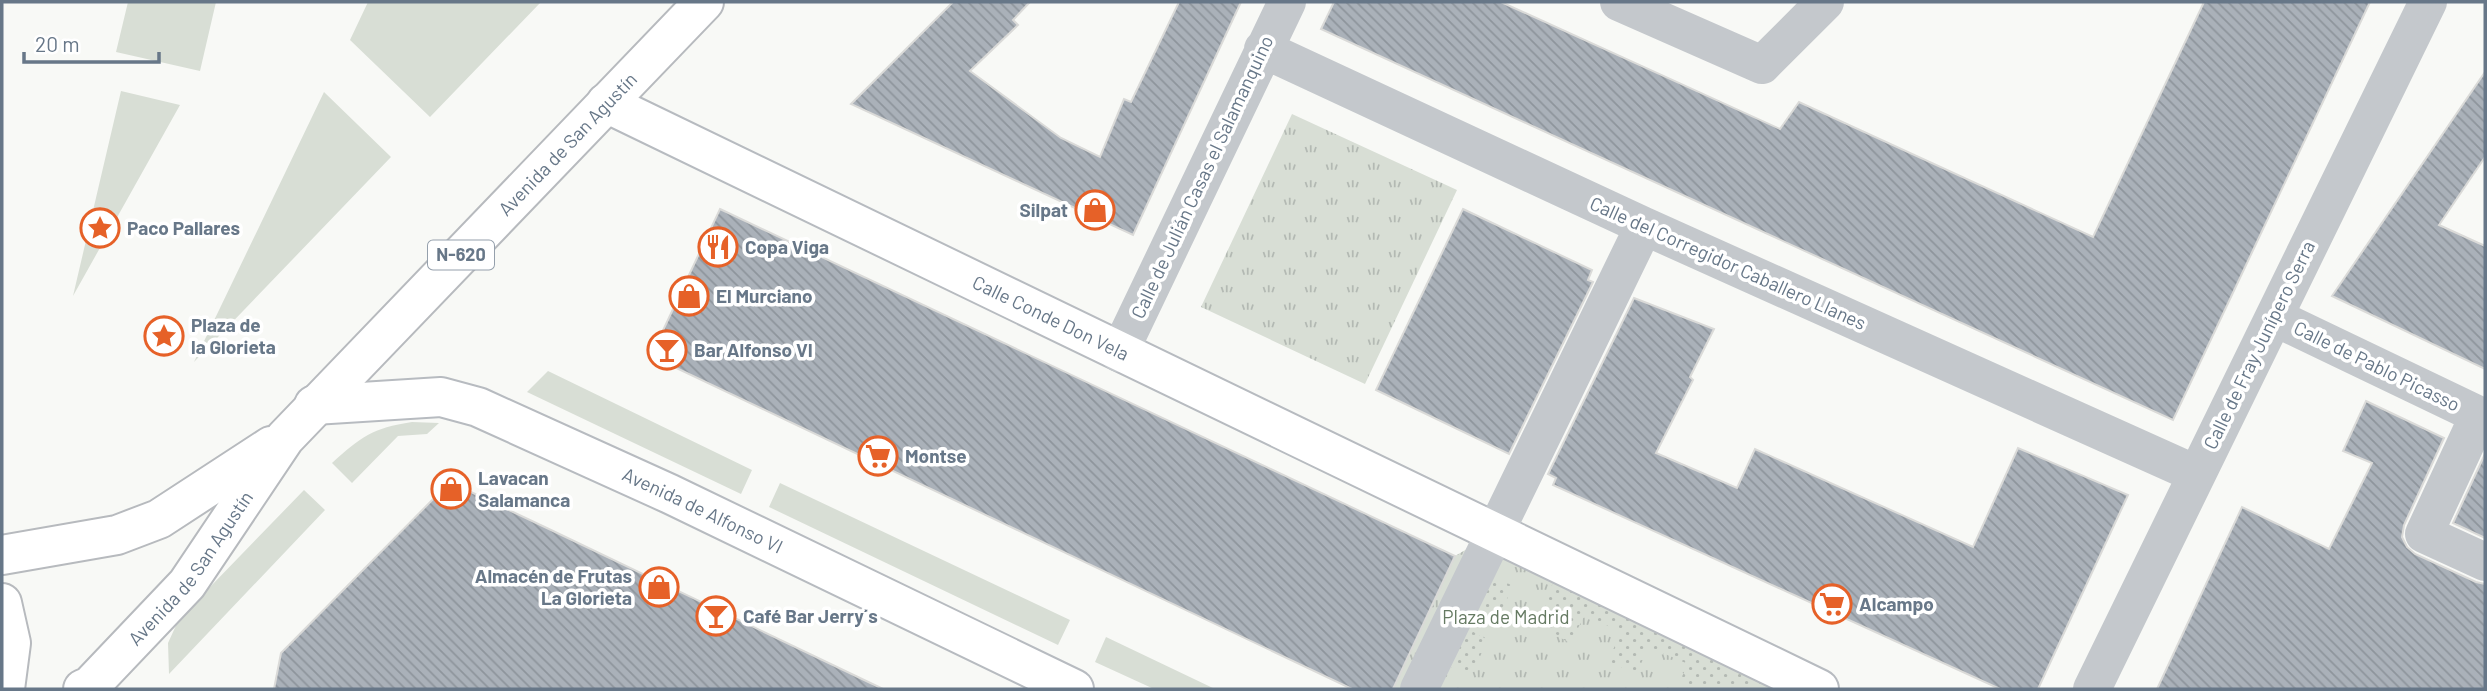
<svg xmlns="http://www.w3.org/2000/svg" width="2487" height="691" viewBox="0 0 2487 691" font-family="Barlow,sans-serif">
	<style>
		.grass { fill: #d8ded5 }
		.park { fill: url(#park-tufts) }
		.garden { fill: url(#garden-dots) }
		.building { fill: url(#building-back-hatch); stroke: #dadad8; stroke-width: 2 }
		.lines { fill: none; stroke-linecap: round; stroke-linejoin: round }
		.major-casing { stroke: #b7bbc0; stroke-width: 42 }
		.highway-casing { stroke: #b7babe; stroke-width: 42 }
		.minor { stroke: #c4c8cc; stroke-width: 38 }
		.major { stroke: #fff; stroke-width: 38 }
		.highway { stroke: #fff; stroke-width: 38 }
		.labels { text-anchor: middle; stroke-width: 7; stroke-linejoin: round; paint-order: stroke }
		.shield { fill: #fff; stroke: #95a0ac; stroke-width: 2 }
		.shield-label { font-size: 18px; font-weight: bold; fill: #677788 }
		.street-label { font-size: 19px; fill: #677788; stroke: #fff }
		.poi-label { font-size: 19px; font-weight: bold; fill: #677788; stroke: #fff; text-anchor: start }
		.park-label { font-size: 19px; fill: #657a62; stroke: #fff }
	</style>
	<defs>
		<pattern id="park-tufts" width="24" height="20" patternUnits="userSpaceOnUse" patternTransform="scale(1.75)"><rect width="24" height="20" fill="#d8ded5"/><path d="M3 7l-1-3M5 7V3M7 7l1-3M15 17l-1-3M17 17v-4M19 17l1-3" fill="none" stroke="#b3b9b3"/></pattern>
		<pattern id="garden-dots" width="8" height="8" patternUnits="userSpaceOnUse" patternTransform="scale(1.75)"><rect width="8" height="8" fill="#d8ded5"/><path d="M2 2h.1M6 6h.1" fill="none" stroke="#b3b9b3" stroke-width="1.8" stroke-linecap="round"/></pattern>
		<pattern id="building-back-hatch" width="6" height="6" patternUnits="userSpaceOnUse" patternTransform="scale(1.75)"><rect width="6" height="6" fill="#aab1b9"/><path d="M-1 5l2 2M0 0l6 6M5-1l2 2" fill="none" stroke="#8e959c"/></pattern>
	</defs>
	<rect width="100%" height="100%" fill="#f8f9f6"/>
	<path class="grass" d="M128,2H216L200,71L116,52Z
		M368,2H541L430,117L350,40Z
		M121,91L180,105L73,296Z
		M324,92L391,157L194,362Z
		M548,371L752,470L741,494L527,392Z
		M412,422L439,423L427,434L398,436L352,483L332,463C361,437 372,428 412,422Z
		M780,483L1070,620L1058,645L769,507Z
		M304,490L325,510L169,674L168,643L179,619Z
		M1106,637L1215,689H1154L1095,662Z"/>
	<path class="park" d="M1292,114L1457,190L1365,384L1201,307Z
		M1496,532L1819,689H1393L1455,556Z"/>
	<path class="garden" d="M1487,573L1513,586L1497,621L1479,612L1470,630L1488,640L1471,675L1452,666L1443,686L1449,689H1432Z
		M1553,583L1776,689H1676L1688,664L1649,647L1636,674L1608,661L1621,632L1585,615L1570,643C1541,629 1539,611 1553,583Z"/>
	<path class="building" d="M953,2H1030L1013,20L1018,25L970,71L1061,138L1100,157L1124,99L1131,102L1179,2H1241L1133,235L851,104Z
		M1334,2H1501L1780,129L1799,102L2093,237L2204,2H2370L2173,420L1321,29Z
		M2485,72V157L2439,225L2485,246V369L2332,296Z
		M720,209L1455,556L1393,689H1352L651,356Z
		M1463,209L1592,270L1588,280L1593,282L1509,454L1376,390Z
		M1634,298L1714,329L1690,377L1693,380L1656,453L1737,488L1755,449L1973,547L2018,448L2128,495L2038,689H2000L1553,485L1556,478L1548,474Z
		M2366,401L2444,438L2404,525L2402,537L2407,547L2415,554L2476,582L2485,584V689H2157L2242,507L2329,549L2372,463L2343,451Z
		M2484,456L2485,457V538L2453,523Z
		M450,482L551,530L883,689H274L281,653Z"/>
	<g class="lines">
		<g class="major-casing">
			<g id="major">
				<path id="s1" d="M606,103L1819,689"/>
				<path id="s2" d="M314,405L441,397L478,407L670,494L1074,689"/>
			</g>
		</g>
		<g class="highway-casing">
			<g id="highway">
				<path d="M2,555L117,535L159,519L271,446"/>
				<path d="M2,603L11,643L5,689"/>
				<path id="s3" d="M83,689L90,686L187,584L285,438L704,2"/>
			</g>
		</g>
		<path class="minor" d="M1619,2L1762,65L1825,2
			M1263,49L1644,226L2196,474
			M2274,317L2485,418
			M1119,353L1287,2
			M2479,415L2424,534L2485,562
			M1419,689L1644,226
			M2092,689L2428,2"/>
		<use href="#major" class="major"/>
		<use href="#highway" class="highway"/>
	</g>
	<defs>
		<g id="shop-ring" transform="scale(2.0125)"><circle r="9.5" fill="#fff" stroke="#e66128" stroke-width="1.5"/><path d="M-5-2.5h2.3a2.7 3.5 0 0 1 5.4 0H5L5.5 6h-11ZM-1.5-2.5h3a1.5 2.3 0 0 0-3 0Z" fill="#e66128"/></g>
		<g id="sight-ring" transform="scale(2.0125)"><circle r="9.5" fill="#fff" stroke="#e66128" stroke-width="1.5"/><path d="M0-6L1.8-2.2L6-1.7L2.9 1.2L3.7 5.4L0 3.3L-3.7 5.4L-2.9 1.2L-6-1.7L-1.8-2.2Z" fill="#e66128"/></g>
		<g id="restaurant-ring" transform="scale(2.0125)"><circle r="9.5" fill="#fff" stroke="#e66128" stroke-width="1.5"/><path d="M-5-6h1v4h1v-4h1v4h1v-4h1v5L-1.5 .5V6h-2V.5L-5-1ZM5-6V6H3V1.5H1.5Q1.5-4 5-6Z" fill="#e66128"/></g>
		<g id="bar-ring" transform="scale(2.0125)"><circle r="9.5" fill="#fff" stroke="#e66128" stroke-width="1.5"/><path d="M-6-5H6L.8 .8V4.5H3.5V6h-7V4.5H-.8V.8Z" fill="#e66128"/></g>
		<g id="supermarket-ring" transform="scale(2.0125)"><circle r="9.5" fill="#fff" stroke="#e66128" stroke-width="1.5"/><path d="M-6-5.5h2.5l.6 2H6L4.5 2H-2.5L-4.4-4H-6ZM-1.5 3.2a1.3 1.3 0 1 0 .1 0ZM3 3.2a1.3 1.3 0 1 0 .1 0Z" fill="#e66128"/></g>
	</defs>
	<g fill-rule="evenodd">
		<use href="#shop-ring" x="1095" y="210"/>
		<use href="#sight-ring" x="100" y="228"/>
		<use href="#restaurant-ring" x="718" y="247"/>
		<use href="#shop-ring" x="689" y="296"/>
		<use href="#sight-ring" x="164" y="336"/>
		<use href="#bar-ring" x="667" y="350"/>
		<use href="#supermarket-ring" x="878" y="456"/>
		<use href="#shop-ring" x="451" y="489"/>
		<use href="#shop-ring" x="659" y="587"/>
		<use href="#supermarket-ring" x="1832" y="604"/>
		<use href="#bar-ring" x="716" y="616"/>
	</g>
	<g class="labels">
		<rect class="shield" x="428" y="240.5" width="66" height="29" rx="5"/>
		<g class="shield-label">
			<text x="461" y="261">N-620</text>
		</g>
		<g class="street-label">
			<text dy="7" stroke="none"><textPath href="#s3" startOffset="732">Avenida de San Agustín</textPath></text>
			<text transform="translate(1202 177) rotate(-65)" y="7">Calle de Julián Casas el Salamanquino</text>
			<text transform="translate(1728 263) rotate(24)" y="7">Calle del Corregidor Caballero Llanes</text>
			<text dy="7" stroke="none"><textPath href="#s1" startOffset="494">Calle Conde Don Vela</textPath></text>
			<text transform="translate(2259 345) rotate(-64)" y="7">Calle de Fray Junípero Serra</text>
			<text transform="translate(2377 366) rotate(26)" y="7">Calle de Pablo Picasso</text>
			<text dy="7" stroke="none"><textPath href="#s2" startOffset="413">Avenida de Alfonso VI</textPath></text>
			<text dy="7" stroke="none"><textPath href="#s3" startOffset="163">Avenida de San Agustín</textPath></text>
		</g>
		<g class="poi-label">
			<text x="1068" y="217" text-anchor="end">Silpat</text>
			<text x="127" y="235">Paco Pallares</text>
			<text x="745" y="254">Copa Viga</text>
			<text x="716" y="303">El Murciano</text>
			<text x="191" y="332">Plaza de<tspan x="191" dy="22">la Glorieta</tspan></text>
			<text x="694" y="357">Bar Alfonso VI</text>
			<text x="905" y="463">Montse</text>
			<text x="478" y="485">Lavacan<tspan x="478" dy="22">Salamanca</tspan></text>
			<text x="632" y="583" text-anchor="end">Almacén de Frutas<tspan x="632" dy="22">La Glorieta</tspan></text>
			<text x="1859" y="611">Alcampo</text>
			<text x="743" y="623">Café Bar Jerry´s</text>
		</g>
		<g class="park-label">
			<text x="1506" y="624">Plaza de Madrid</text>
		</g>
	</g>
	<rect width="2487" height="691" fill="none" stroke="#677788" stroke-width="7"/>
	<path d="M24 52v10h135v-10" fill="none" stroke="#677788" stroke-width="3.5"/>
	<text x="35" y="52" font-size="21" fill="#677788" stroke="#ffffff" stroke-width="5" paint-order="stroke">20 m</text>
</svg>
